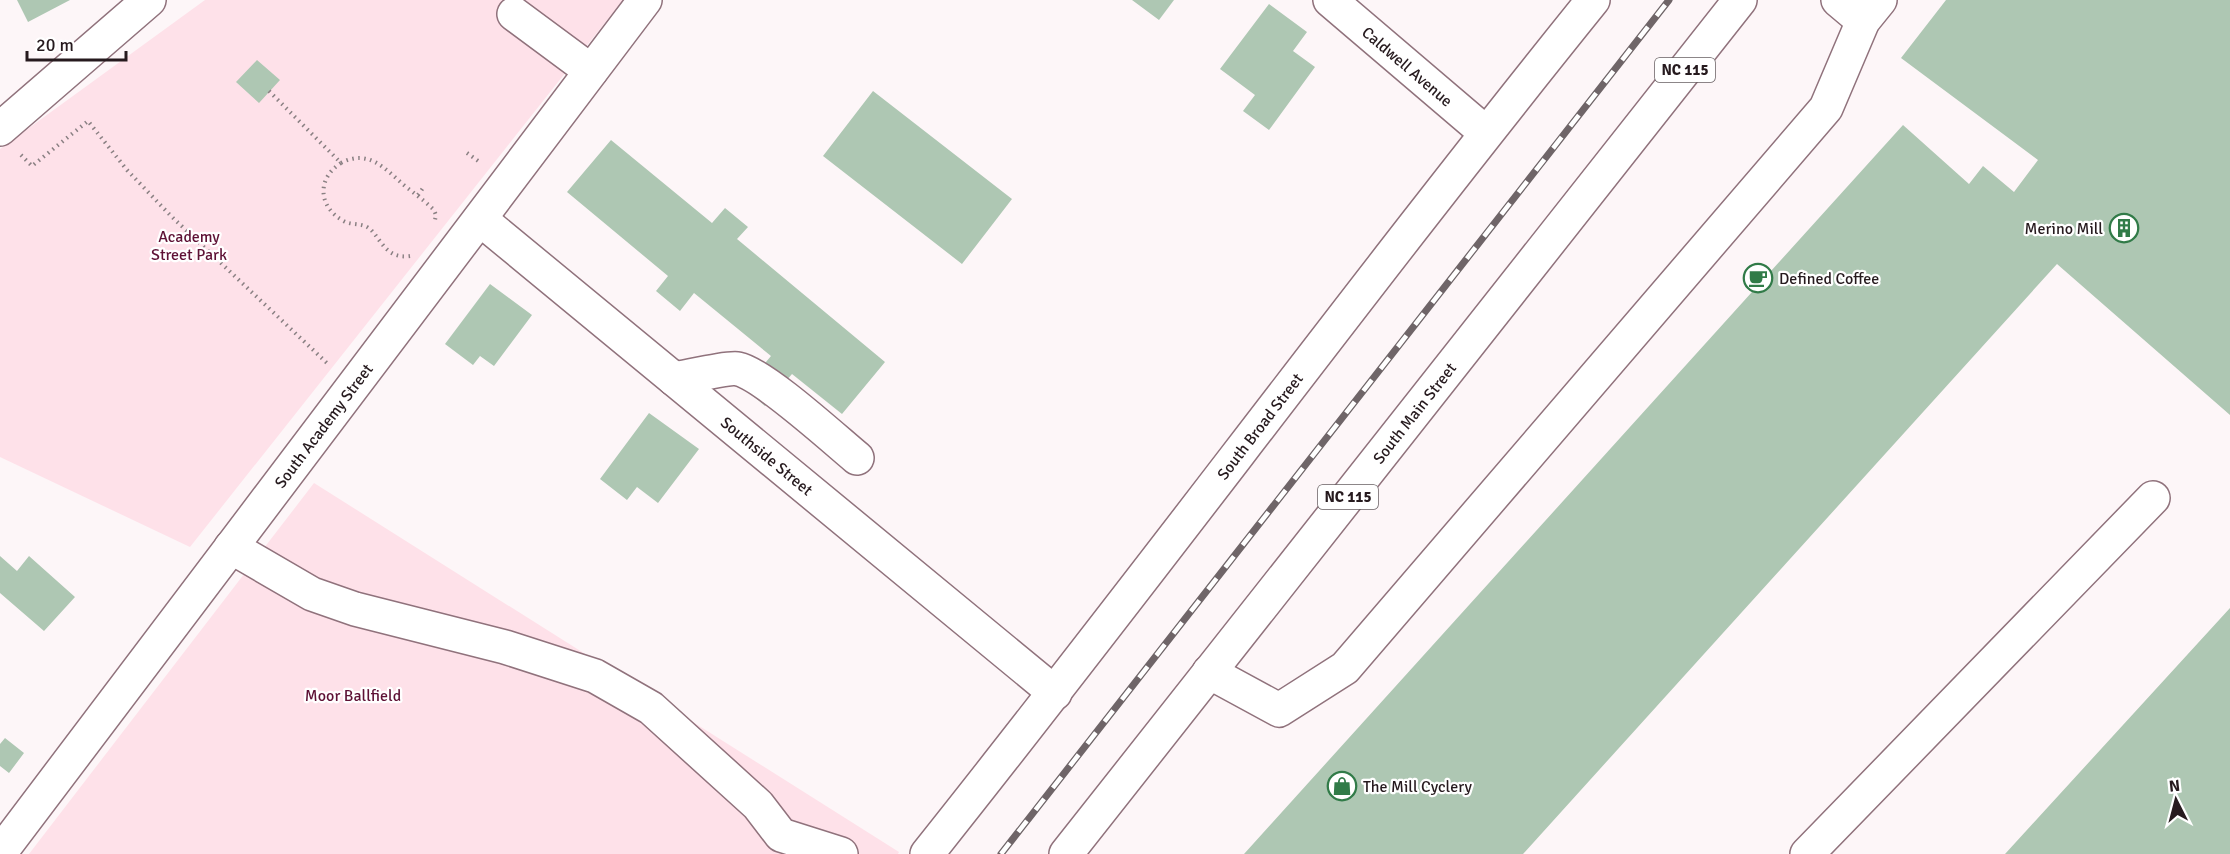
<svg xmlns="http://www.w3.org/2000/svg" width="2230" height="854" viewBox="0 0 2230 854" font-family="Signika,sans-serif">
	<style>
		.green { fill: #fee1e9 }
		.building { fill: #aec7b3 }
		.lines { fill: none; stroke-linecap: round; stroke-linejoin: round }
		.minor-casing { stroke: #90727c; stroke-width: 36 }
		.major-casing { stroke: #90727c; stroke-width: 36 }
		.path { stroke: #8a8083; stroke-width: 4; stroke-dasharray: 1.5 4.5; stroke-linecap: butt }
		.minor { stroke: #fff; stroke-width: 33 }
		.major { stroke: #fff; stroke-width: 33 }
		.rail-casing { stroke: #6f6568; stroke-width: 7 }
		.rail { stroke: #fff; stroke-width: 4.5; stroke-dasharray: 14; stroke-linecap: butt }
		.labels { text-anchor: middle; stroke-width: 4.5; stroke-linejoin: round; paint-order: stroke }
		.shield { fill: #fff; stroke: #675f62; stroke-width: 1.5 }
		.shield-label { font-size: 15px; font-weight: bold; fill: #261a1e }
		.street-label { font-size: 16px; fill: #261a1e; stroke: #fff }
		.poi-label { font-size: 16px; fill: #261a1e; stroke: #fff; text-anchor: start }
		.park-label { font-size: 16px; fill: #5e1135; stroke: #fff }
	</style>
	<rect width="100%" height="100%" fill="#fdf6f8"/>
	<path class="green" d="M205,0H623L190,547L0,457V149Z
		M314,483L899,852L898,854H29Z"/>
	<path class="building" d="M17,0H70L28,22Z
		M1132,0H1174L1159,20Z
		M1946,0H2230V415L2057,264L1523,854H1244L1903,125L1969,184L1983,166L2014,192L2038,160L1901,58Z
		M1269,4L1307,32L1293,51L1315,67L1269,130L1243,111L1255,95L1220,69Z
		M257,60L280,80L259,103L236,82Z
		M873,91L1012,199L962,264L823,156Z
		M611,140L712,223L725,208L748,227L737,239L885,362L842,414L792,374L765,406L744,388L771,356L694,293L680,311L656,291L668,276L567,192Z
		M490,284L532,315L494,366L480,356L473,365L445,344Z
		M649,413L699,449L658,503L637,487L627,500L600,479Z
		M0,556L17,571L29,556L75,597L44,631L0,593Z
		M2230,608V854H2005Z
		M5,738L24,753L9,773L0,766V744Z"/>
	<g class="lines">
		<g class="minor-casing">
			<g id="minor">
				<path id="s1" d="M1330,0L1486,133"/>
				<path d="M1838,0L1863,21"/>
				<path d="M514,14L591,71"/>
				<path d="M0,129L149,0"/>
				<path id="s2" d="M480,219L1055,693"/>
				<path d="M674,379C687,377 729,367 738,369C763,374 834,439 857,458"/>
				<path d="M231,547L312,594L355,609L505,647L595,676L651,708L758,805L781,835L841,854"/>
				<path d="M1209,672L1279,710L1345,668L1826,108L1863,21L1880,0"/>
				<path id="s3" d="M0,853L645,0"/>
				<path id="s4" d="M927,854C1152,572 1366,281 1593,0"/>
				<path d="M1807,854L2153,498"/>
			</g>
		</g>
		<g class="major-casing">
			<g id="major">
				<path id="s5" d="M1066,854L1740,0"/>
			</g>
		</g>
		<path class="path" d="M269,91L341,163C317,178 318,206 342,220C349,225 357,223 365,226C380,232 382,260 410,256
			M467,153L481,163
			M21,155L32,166L88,121L127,170L171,216L328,364
			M341,163C369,148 386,170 405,186C415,194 425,201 434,210L436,215L435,220
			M418,195L423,188"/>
		<use href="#minor" class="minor"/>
		<use href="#major" class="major"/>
		<g class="rail-casing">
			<path id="rail" d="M1001,854L1669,0"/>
		</g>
		<use href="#rail" class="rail"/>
	</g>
	<defs>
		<g id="building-ring" transform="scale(1.5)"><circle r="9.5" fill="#fff" stroke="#317b48" stroke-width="1.5"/><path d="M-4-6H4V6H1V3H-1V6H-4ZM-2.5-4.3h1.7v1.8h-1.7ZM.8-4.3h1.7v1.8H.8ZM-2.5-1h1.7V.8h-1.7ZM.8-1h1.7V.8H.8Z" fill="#317b48"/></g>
		<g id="cafe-ring" transform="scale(1.5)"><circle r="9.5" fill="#fff" stroke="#317b48" stroke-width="1.5"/><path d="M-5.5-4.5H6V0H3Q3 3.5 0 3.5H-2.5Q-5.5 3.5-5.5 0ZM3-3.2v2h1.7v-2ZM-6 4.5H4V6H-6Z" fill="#317b48"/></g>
		<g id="shop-ring" transform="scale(1.5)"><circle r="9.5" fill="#fff" stroke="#317b48" stroke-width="1.5"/><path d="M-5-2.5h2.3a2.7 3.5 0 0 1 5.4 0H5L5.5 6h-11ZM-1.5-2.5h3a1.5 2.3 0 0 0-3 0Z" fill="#317b48"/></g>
	</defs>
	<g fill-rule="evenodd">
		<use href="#building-ring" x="2124" y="228"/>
		<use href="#cafe-ring" x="1758" y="278"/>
		<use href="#shop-ring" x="1342" y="786"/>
	</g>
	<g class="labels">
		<g class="shield">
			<rect x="1655" y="58" width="60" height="24" rx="4.5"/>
			<rect x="1318" y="485" width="60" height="24" rx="4.5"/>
		</g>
		<g class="shield-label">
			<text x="1685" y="75">NC 115</text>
			<text x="1348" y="502">NC 115</text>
		</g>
		<g class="street-label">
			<text dy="6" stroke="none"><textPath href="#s1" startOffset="102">Caldwell Avenue</textPath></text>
			<text dy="6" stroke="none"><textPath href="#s5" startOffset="562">South Main Street</textPath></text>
			<text dy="6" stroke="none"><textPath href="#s3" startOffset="536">South Academy Street</textPath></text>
			<text dy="6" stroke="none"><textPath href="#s4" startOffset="542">South Broad Street</textPath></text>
			<text dy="6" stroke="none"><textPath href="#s2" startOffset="372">Southside Street</textPath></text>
		</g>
		<g class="poi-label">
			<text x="2103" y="234" text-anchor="end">Merino Mill</text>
			<text x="1779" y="284">Defined Coffee</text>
			<text x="1363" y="792">The Mill Cyclery</text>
		</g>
		<g class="park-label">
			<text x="189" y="242">Academy<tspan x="189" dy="18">Street Park</tspan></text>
			<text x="353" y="701">Moor Ballfield</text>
		</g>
	</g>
	<g transform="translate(2176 800) rotate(354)" stroke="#ffffff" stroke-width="4.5" paint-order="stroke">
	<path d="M0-4.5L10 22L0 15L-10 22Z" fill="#261a1e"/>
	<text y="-9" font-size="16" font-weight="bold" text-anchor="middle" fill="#261a1e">N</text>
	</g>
	<path d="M27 51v9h99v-9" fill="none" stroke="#261a1e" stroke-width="3"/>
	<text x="36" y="51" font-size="18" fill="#261a1e" stroke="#ffffff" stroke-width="4.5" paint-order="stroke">20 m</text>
</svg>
